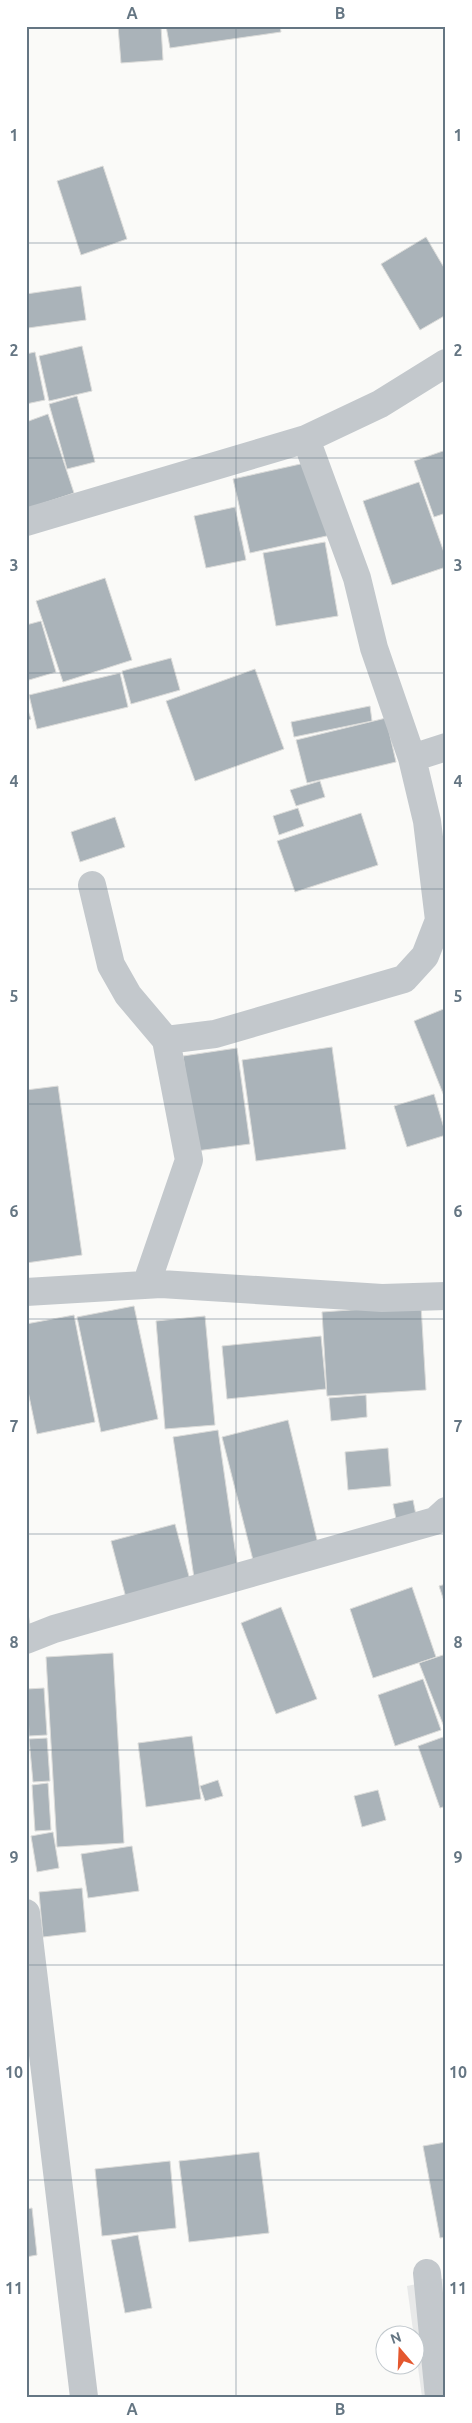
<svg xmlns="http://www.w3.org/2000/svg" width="472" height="2423" viewBox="0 0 472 2423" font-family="Ubuntu,sans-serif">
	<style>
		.built { fill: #e8e9e9 }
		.building { fill: #aab3b9; stroke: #dcdcda }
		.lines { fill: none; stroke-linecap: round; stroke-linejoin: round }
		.minor { stroke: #c3c8cc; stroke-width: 28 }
		.grid { fill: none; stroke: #657683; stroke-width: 1; stroke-opacity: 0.55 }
		.neatline { fill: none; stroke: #657683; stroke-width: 2 }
		.grid-label { font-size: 16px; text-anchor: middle; font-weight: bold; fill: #657683 }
	</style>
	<rect width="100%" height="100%" fill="#fafaf8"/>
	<path class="built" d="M446,2278V2397H422L407,2286Z"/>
	<path class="building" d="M118,26H161L163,60L121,63Z
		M166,26H280L281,32L170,48Z
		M103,166L127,239L81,255L57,181Z
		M426,237L446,271V315L420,330L381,264Z
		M81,286L86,320L28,328L26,294Z
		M82,346L92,391L49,401L39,356Z
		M35,352L45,400L26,404V354Z
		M77,396L95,462L67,469L49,404Z
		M48,414L74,493L26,509V422Z
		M446,450V513L434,517L414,461Z
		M314,461L331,535L250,553L233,479Z
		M419,482L446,558V567L392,585L363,501Z
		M235,507L246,560L206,568L194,516Z
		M325,542L338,616L276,626L263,553Z
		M105,578L132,660L63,682L36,601Z
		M41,621L56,672L29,680L26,671V625Z
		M171,658L180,690L131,704L122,671Z
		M255,669L284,749L195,781L166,701Z
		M120,673L128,707L37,729L29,695Z
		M26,705L31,719L26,721Z
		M370,706L372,721L294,737L291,722Z
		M386,718L396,762L307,783L296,740Z
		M320,781L325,797L296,806L290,790Z
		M298,808L304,826L279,835L273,816Z
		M361,813L378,865L295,892L277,841Z
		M115,817L125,847L80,862L71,832Z
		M446,1008V1101L414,1021Z
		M332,1047L346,1149L256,1161L242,1060Z
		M237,1048L250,1144L196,1151L183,1056Z
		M58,1086L82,1255L26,1263V1090Z
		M434,1094L446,1135L407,1147L394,1106Z
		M421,1305L426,1390L327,1396L322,1312Z
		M134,1306L158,1419L101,1432L77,1317Z
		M74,1315L95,1422L37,1434L26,1382V1324Z
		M205,1316L215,1425L165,1429L156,1321Z
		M321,1336L326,1389L227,1399L222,1346Z
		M366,1395L367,1417L331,1421L329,1398Z
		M288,1420L320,1552L255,1568L222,1437Z
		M218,1430L240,1584L196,1591L173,1437Z
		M388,1448L391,1486L348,1490L345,1452Z
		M413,1500L416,1515L396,1519L393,1504Z
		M175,1524L190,1580L126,1598L111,1541Z
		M446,1584V1607L439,1586Z
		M412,1587L436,1657L373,1678L350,1609Z
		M26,1602L30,1625L26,1626Z
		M281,1607L317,1699L276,1714L241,1623Z
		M113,1653L124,1843L57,1847L46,1657Z
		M443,1655L446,1663V1732L419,1663Z
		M423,1679L441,1730L395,1746L378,1695Z
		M44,1688L47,1735L29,1736L27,1689Z
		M192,1736L201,1799L146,1807L138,1743Z
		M446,1736V1806L440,1808L418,1746Z
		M47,1738L50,1781L33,1782L29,1739Z
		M218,1780L223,1796L205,1801L200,1786Z
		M48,1783L51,1830L35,1831L32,1785Z
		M378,1790L386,1820L362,1827L354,1796Z
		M53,1832L59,1868L37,1872L31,1836Z
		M132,1846L139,1891L88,1898L81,1854Z
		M82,1888L86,1932L43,1937L39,1892Z
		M446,2142V2237L440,2238L423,2146Z
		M259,2152L269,2233L189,2242L179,2161Z
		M170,2161L176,2228L102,2236L95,2169Z
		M32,2208L37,2255L26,2257V2209Z
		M138,2235L152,2308L125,2313L111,2240Z"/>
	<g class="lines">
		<path class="minor" d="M26,522L306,439L380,404L446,363
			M412,758L446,747
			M92,885L111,965L128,995L166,1040L189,1160L146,1285
			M166,1040L215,1034L404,979L425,956L439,920L427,821L412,758L374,648L357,578L306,439
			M26,1292L161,1284L382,1298L446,1296
			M26,1640L54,1629L435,1521L446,1511
			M26,1913L84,2397
			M427,2273L439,2397"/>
	</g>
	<path class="grid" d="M236,26V2397M26,243H446M26,458H446M26,673H446M26,889H446M26,1104H446M26,1319H446M26,1534H446M26,1750H446M26,1965H446M26,2180H446"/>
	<rect width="472" height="2423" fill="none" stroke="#ffffff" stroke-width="55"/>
	<g transform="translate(400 2350) rotate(341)"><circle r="24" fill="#ffffff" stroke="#c1c8cd"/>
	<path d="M0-4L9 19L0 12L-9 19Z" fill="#e4572e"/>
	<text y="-8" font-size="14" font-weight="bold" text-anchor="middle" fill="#657683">N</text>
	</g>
	<rect x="28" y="28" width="416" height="2368" class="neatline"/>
	<g class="grid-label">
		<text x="132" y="19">A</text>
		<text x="340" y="19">B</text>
		<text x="14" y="141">1</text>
		<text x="458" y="141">1</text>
		<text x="14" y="356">2</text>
		<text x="458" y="356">2</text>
		<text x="14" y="571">3</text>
		<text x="458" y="571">3</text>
		<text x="14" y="787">4</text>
		<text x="458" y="787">4</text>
		<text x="14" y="1002">5</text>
		<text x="458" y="1002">5</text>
		<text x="14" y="1217">6</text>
		<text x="458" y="1217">6</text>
		<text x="14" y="1432">7</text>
		<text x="458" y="1432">7</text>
		<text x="14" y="1648">8</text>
		<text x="458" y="1648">8</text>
		<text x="14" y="1863">9</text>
		<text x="458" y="1863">9</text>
		<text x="14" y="2078">10</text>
		<text x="458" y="2078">10</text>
		<text x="14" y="2294">11</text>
		<text x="458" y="2294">11</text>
		<text x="132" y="2415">A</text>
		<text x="340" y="2415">B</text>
	</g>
</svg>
